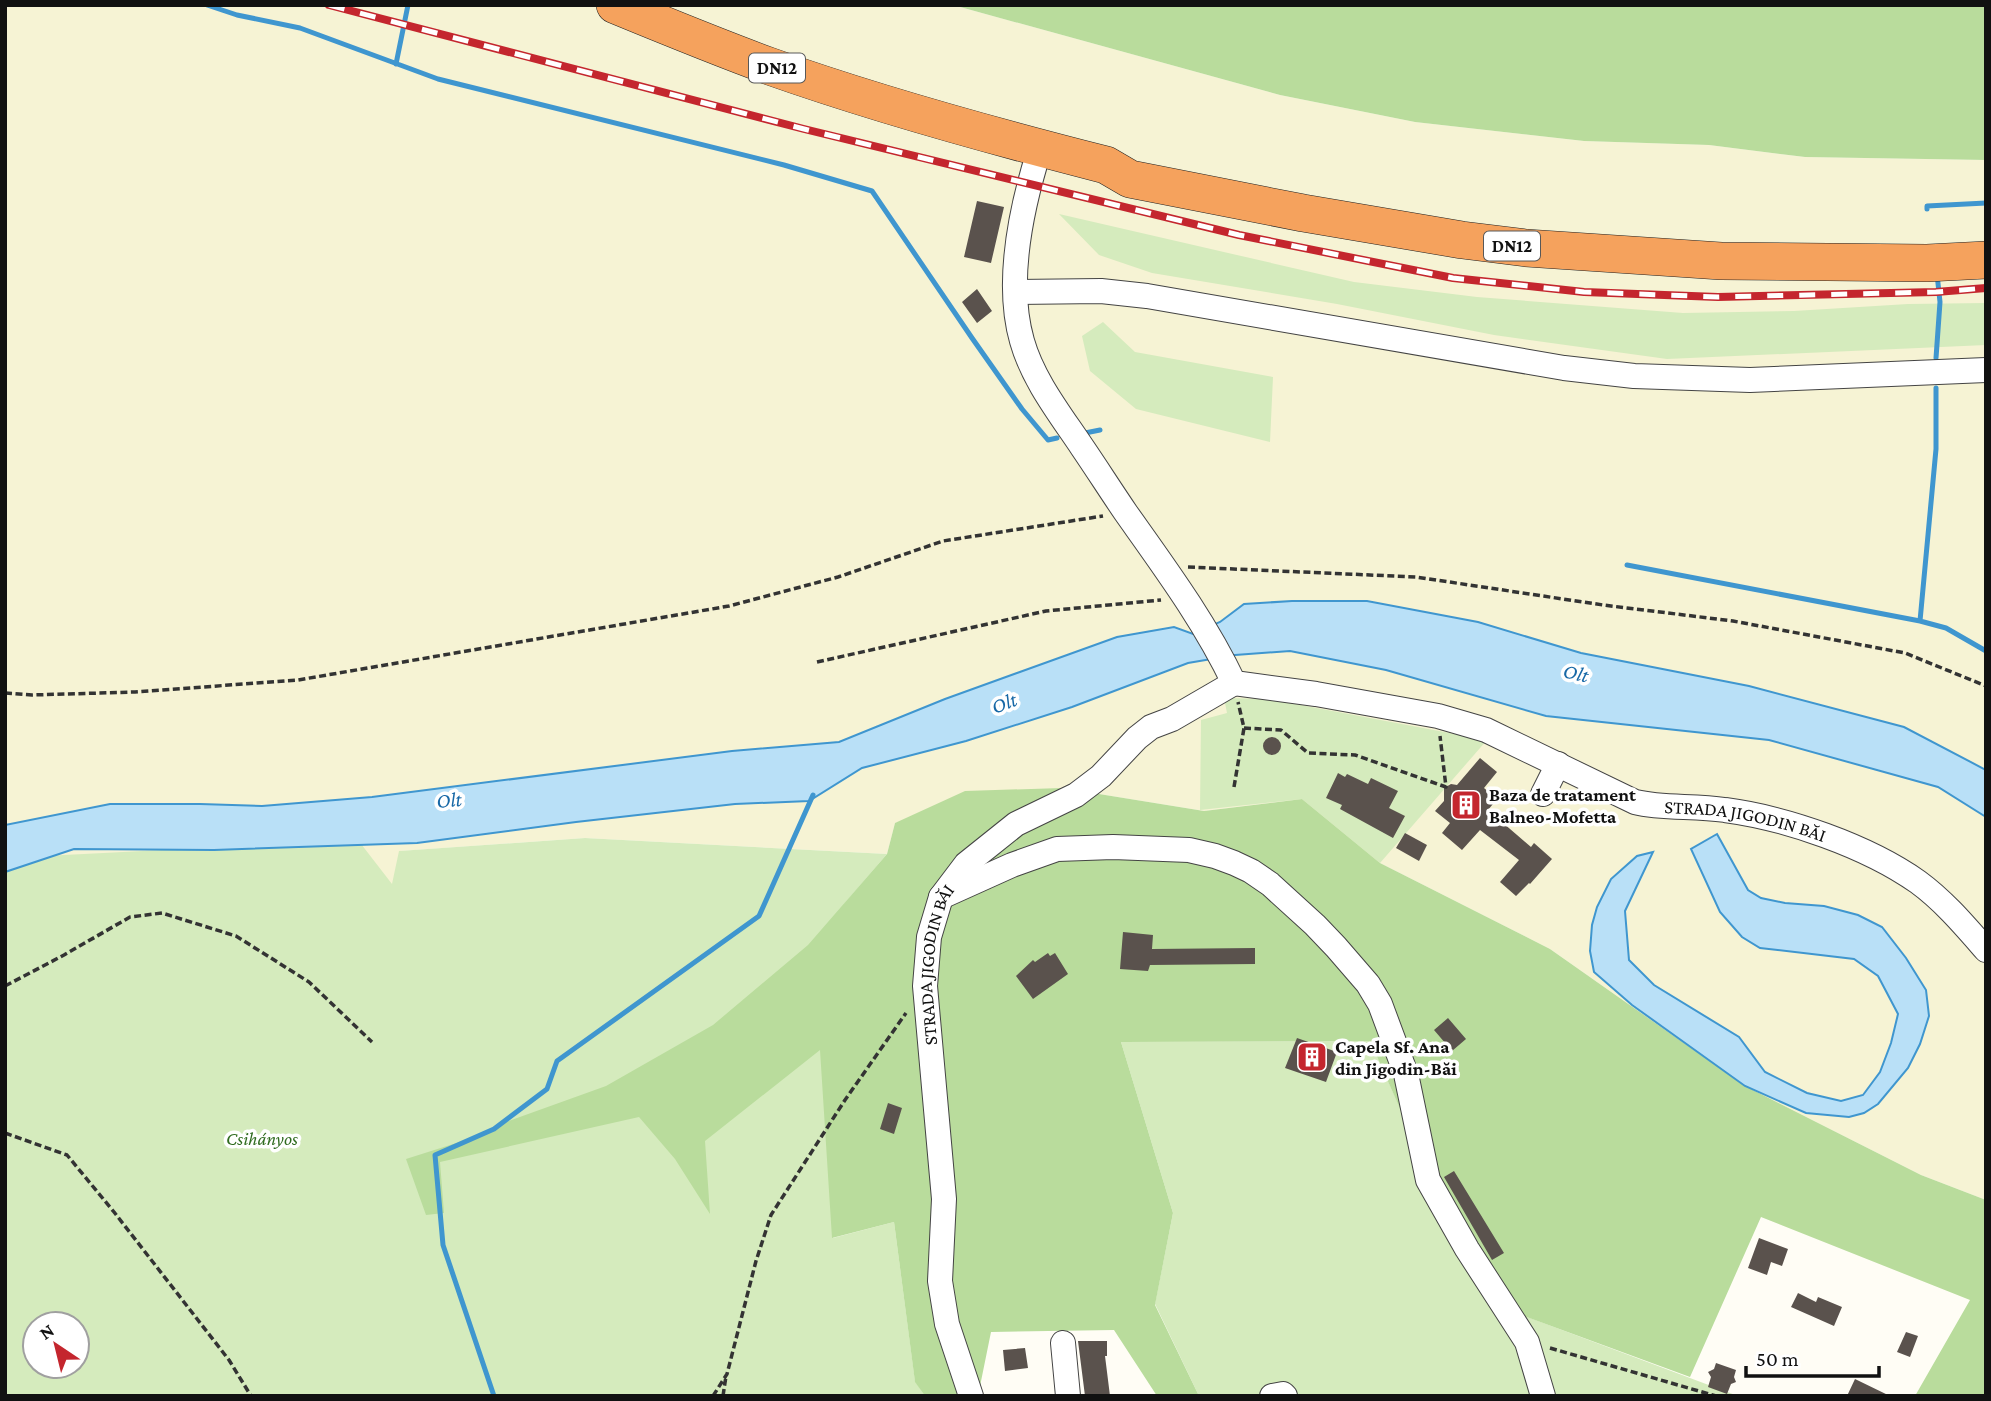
<svg xmlns="http://www.w3.org/2000/svg" width="1991" height="1401" viewBox="0 0 1991 1401" font-family="'Crimson Pro',serif">
	<style>
		.farmland { fill: #f6f3d4; fill-rule: evenodd }
		.green { fill: #d5ebbd; fill-rule: evenodd }
		.forest { fill: #b9dc9c }
		.water { fill: #b9e0f7; stroke: #3f96cf; stroke-width: 2 }
		.lines { fill: none; stroke-linecap: round; stroke-linejoin: round }
		.stream { stroke: #3f96cf; stroke-width: 5 }
		.building { fill: #5a524d }
		.minor-casing { stroke: #444; stroke-width: 26 }
		.highway-casing { stroke: #222; stroke-width: 38 }
		.path { stroke: #333; stroke-width: 3.5; stroke-dasharray: 7 3.5; stroke-linecap: butt }
		.minor { stroke: #fff; stroke-width: 24 }
		.highway { stroke: #f5a25d; stroke-width: 37 }
		.rail-casing { stroke: #c4262e; stroke-width: 8 }
		.rail { stroke: #fff; stroke-width: 5; stroke-dasharray: 16; stroke-linecap: butt }
		.labels { text-anchor: middle; stroke-width: 7; stroke-linejoin: round; paint-order: stroke }
		.shield { fill: #fff; stroke: #585858; stroke-width: 2 }
		.shield-label { font-size: 18px; font-weight: bold; fill: #111 }
		.poi-label { font-size: 19px; font-weight: bold; fill: #111; stroke: #fff; text-anchor: start }
		.street-label { font-size: 19px; fill: #111; stroke: #fff }
		.park-label { font-size: 19px; font-style: italic; fill: #2f6b1f; stroke: #fff }
		.water-label { font-size: 21px; font-style: italic; fill: #1768a6; stroke: #fff }
	</style>
	<rect width="100%" height="100%" fill="#fffdf5"/>
	<path class="farmland" d="M5,5H953L1280,95L1415,122L1584,141L1709,145L1805,157L1986,160V1200L1921,1175L1745,1086L1550,949L1380,863L1302,799L1204,811L1062,788L895,823L887,854L585,838L400,851L456,1396H5ZM35,1324H77V1366H35Z"/>
	<path class="green" d="M1059,214L1354,282L1477,297L1683,313L1794,311L1908,304L1986,303V345L1667,359L1494,335L1337,304L1152,273L1099,255Z
		M1103,322L1135,352L1273,377L1270,442L1136,409L1090,371L1082,336Z
		M1224,698L1269,699L1487,740L1380,863L1302,799L1200,810L1201,720L1227,713Z
		M585,838L887,854L844,904L833,1238L894,1222L915,1381L925,1396H5V858L358,840L392,884L399,851ZM35,1324H77V1366H35Z
		M1370,1041L1487,1302L1738,1396H1199L1155,1304L1173,1213L1121,1042Z"/>
	<path class="forest" d="M953,5H1986V160L1805,157L1709,145L1584,141L1415,122L1280,95Z
		M1062,788L1204,811L1302,799L1380,863L1550,949L1745,1086L1921,1175L1986,1200V1396H1915L1970,1300L1761,1217L1690,1377L1486,1302L1370,1041L1121,1042L1173,1213L1155,1305L1199,1396H1157L1114,1330L991,1332L978,1396H925L915,1382L894,1222L832,1238L820,1050L705,1141L710,1214L675,1159L639,1117L440,1162L444,1213L426,1215L406,1159L469,1139L506,1122L606,1086L713,1025L808,945L887,854L895,823L965,791Z"/>
	<path class="water" d="M1292,601H1367L1478,622L1581,653L1749,686L1904,727L1986,770V817L1938,787L1769,740L1546,716L1386,670L1290,651L1235,655L1188,663L1072,707L966,741L862,768L809,801L735,804L576,822L417,843L214,850L74,849L5,872V825L110,804H200L262,806L372,797L732,751L839,742L945,699L1117,637L1174,627L1193,634L1220,622L1244,604Z
		M1717,834L1748,890L1761,898L1785,903L1824,906L1858,915L1882,927L1906,958L1926,990L1929,1016L1920,1044L1908,1068L1878,1104L1864,1113L1849,1117L1806,1113L1745,1086L1632,1005L1594,972L1590,951L1592,925L1597,907L1611,879L1637,856L1653,852L1625,911L1629,960L1654,985L1739,1037L1765,1072L1807,1093L1841,1101L1863,1095L1880,1072L1891,1043L1898,1014L1878,976L1854,959L1760,948L1742,937L1720,912L1691,849Z"/>
	<g class="lines">
		<path class="stream" d="M207,5L237,15L300,28L438,79L784,165L872,191L972,338L1022,409L1048,440L1057,438
			M396,64L408,5
			M1927,209V206L1986,203
			M1936,358L1940,302L1937,274
			M1085,433L1100,430
			M1627,565L1920,621L1946,628L1986,651
			M1920,621L1936,449V388
			M494,1396L443,1245L435,1155L494,1129L547,1089L557,1061L759,916L813,795"/>
	</g>
	<path class="building" d="M977,201L1004,207L991,263L964,257Z
		M977,289L992,311L977,323L962,302Z
		M1263 746a9 9 0 1 1 18 0a9 9 0 1 1-18 0Z
		M1480,758L1497,772L1484,788L1497,799L1488,810L1531,847L1534,843L1552,859L1530,884L1529,883L1516,896L1500,882L1519,860L1480,830L1462,850L1442,833L1450,823L1435,811L1444,801V788L1451,784L1457,785Z
		M1338,773L1345,777L1347,774L1368,784L1371,778L1398,791L1389,808L1405,816L1393,838L1340,809L1342,805L1326,798Z
		M1405,833L1427,845L1419,861L1396,848Z
		M1123,932L1153,935L1152,949L1255,948V964L1150,965L1148,971L1120,969Z
		M1048,953L1050,956L1055,953L1068,974L1033,999L1016,976L1033,960L1035,962Z
		M1448,1018L1466,1039L1452,1051L1434,1030Z
		M1297,1038L1337,1052L1326,1082L1285,1068Z
		M888,1103L902,1108L894,1134L880,1129Z
		M1454,1171L1504,1253L1492,1260L1444,1177Z
		M1759,1238L1788,1249L1782,1266L1771,1262L1767,1275L1748,1268Z
		M1798,1293L1816,1302L1818,1297L1842,1307L1834,1326L1791,1307Z
		M1906,1332L1918,1336L1910,1357L1897,1352Z
		M1078,1341H1107V1356H1105L1110,1396H1085Z
		M1025,1348L1028,1368L1005,1371L1003,1350Z
		M1716,1363L1736,1370L1734,1377L1736,1382L1731,1384L1727,1394L1708,1387L1711,1377L1708,1372L1714,1369Z
		M1855,1379L1890,1396H1847Z"/>
	<g class="lines">
		<g class="minor-casing">
			<g id="minor">
				<path id="s1" d="M1040,148C1022,205 1005,282 1022,341C1033,380 1060,414 1082,447C1097,469 1111,491 1126,513C1165,568 1205,622 1234,683L1316,694L1438,716L1486,730L1635,802C1664,809 1694,805 1725,810C1786,818 1867,846 1918,882C1944,901 1965,926 1986,950"/>
				<path d="M1016,292L1101,291L1147,296L1564,368L1634,376L1750,380L1986,370"/>
				<path d="M1543,794L1558,764"/>
				<path d="M941,897L1012,865L1057,849L1113,847L1189,850L1215,856L1234,863L1251,871L1270,884L1315,925L1336,947L1368,984L1380,1004L1406,1074L1428,1180L1467,1249L1527,1342L1543,1396"/>
				<path d="M1063,1343L1068,1396"/>
				<path id="s2" d="M971,1396L947,1324L940,1281L944,1199L925,986L929,937L941,897L966,864L1016,824L1076,795L1101,776L1137,738L1151,727L1172,719L1234,683"/>
				<path d="M1272,1396L1283,1394L1285,1396"/>
			</g>
		</g>
		<g class="highway-casing">
			<path id="highway" d="M615,5C666,26 717,47 769,66C879,105 992,136 1106,165L1130,179L1303,213L1462,240L1526,248L1721,261L1927,263L1986,260"/>
		</g>
		<path class="path" d="M1188,567L1416,577L1603,605L1733,621L1905,653L1986,686
			M817,662L1046,611L1161,600
			M5,693L32,695L135,692L298,680L729,606L838,577L943,541L1103,516
			M1244,728L1281,730L1308,753L1355,755L1446,787L1440,736
			M1234,787L1244,728L1238,702
			M5,986L64,955L130,917L162,913L236,936L309,982L372,1042
			M5,1133L67,1155L114,1212L229,1360L251,1396
			M1550,1348L1716,1396
			M713,1396L727,1374L756,1261L771,1215L845,1100L906,1013
			M723,1396L726,1376"/>
		<use href="#minor" class="minor"/>
		<use href="#highway" class="highway"/>
		<g class="rail-casing">
			<path id="rail" d="M329,5L804,129L1239,235L1453,278L1584,292L1718,297L1936,292L1986,288"/>
		</g>
		<use href="#rail" class="rail"/>
	</g>
	<defs>
		<g id="building-square" transform="scale(1.575)"><rect x="-9" y="-9" width="18" height="18" rx="4" fill="#c4262e" stroke="#fff"/><path d="M-4-6H4V6H1V3H-1V6H-4ZM-2.5-4.3h1.7v1.8h-1.7ZM.8-4.3h1.7v1.8H.8ZM-2.5-1h1.7V.8h-1.7ZM.8-1h1.7V.8H.8Z" fill="#fff"/></g>
	</defs>
	<g fill-rule="evenodd">
		<use href="#building-square" x="1466" y="805"/>
		<use href="#building-square" x="1312" y="1057"/>
	</g>
	<g class="labels">
		<g class="shield">
			<rect x="749" y="53.5" width="56" height="29" rx="5"/>
			<rect x="1484" y="231.5" width="56" height="29" rx="5"/>
		</g>
		<g class="shield-label">
			<text x="777" y="74">DN12</text>
			<text x="1512" y="252">DN12</text>
		</g>
		<g class="poi-label">
			<text x="1489" y="801">Baza de tratament<tspan x="1489" dy="22">Balneo-Mofetta</tspan></text>
			<text x="1335" y="1053">Capela Sf. Ana<tspan x="1335" dy="22">din Jigodin-Băi</tspan></text>
		</g>
		<g class="street-label">
			<text dy="7" stroke="none"><textPath href="#s1" startOffset="1134">STRADA JIGODIN BĂI</textPath></text>
			<text dy="7" stroke="none"><textPath href="#s2" startOffset="438">STRADA JIGODIN BĂI</textPath></text>
		</g>
		<g class="park-label">
			<text x="262" y="1145">Csihányos</text>
		</g>
		<g class="water-label">
			<text transform="translate(1576 673) rotate(13)" y="7">Olt</text>
			<text transform="translate(1004 703) rotate(-20)" y="7">Olt</text>
			<text transform="translate(449 800) rotate(-5)" y="7">Olt</text>
		</g>
	</g>
	<rect width="1991" height="1401" fill="none" stroke="#111111" stroke-width="14"/>
	<g transform="translate(56 1345) rotate(325)"><circle r="33" fill="#ffffff" stroke="#a0a0a0" stroke-width="2"/>
	<path d="M0-5L12 26L0 18L-12 26Z" fill="#c4262e"/>
	<text y="-10" font-size="19" font-weight="bold" text-anchor="middle" fill="#111111">N</text>
	</g>
	<path d="M1746 1366v10h133v-10" fill="none" stroke="#111111" stroke-width="3.5"/>
	<text x="1756" y="1366" font-size="21" fill="#111111" stroke="#ffffff" stroke-width="5" paint-order="stroke">50 m</text>
</svg>
